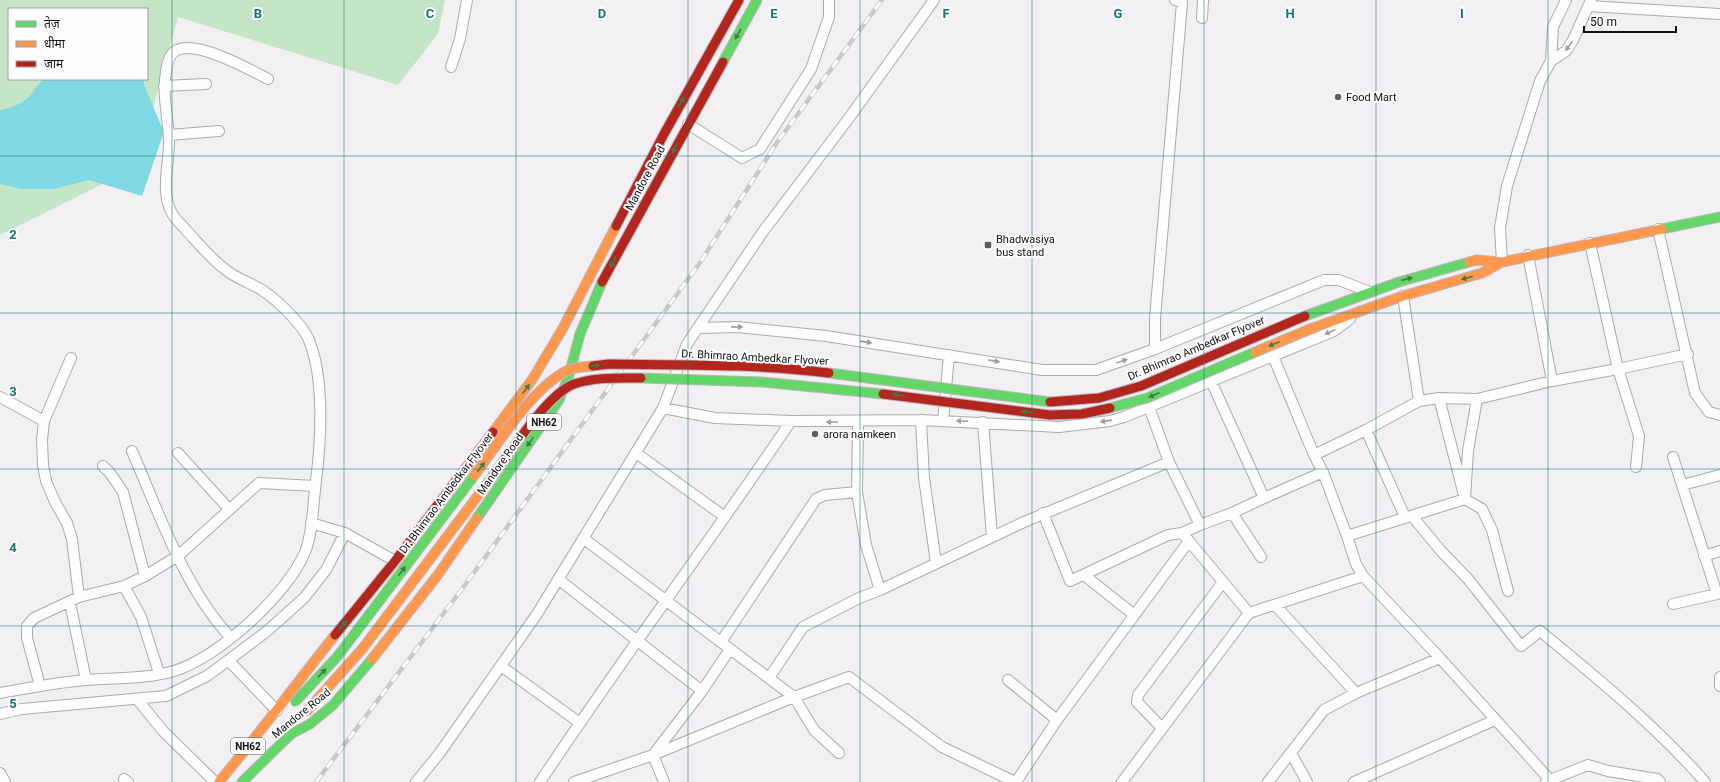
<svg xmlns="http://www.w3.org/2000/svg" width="1720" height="782" viewBox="0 0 1720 782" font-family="Roboto,'Noto Sans Devanagari',sans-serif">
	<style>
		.green { fill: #c5e6c6; fill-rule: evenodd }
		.water { fill: #7fd9e5 }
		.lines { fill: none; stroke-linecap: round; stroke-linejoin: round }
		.street-casing { stroke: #aca9ac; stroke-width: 12 }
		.fast-casing { stroke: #c0b6be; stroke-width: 11 }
		.slow-casing { stroke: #c0b6be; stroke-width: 11 }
		.jam-casing { stroke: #c0b6be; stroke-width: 11 }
		.street { stroke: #fdfdfd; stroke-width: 10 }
		.fast { stroke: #63d668; stroke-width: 9 }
		.slow { stroke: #ff974d; stroke-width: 9 }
		.jam { stroke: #b3261e; stroke-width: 9 }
		.rail-casing { stroke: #c8c8c9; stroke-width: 4.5 }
		.rail { stroke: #fefdff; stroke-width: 3; stroke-dasharray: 9; stroke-linecap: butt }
		.fast-bridge-casing { stroke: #c0b6be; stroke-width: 11; stroke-linecap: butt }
		.slow-bridge-casing { stroke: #c0b6be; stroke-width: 11; stroke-linecap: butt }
		.jam-bridge-casing { stroke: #c0b6be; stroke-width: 11; stroke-linecap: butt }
		.fast-bridge { stroke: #63d668; stroke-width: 9 }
		.slow-bridge { stroke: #ff974d; stroke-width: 9 }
		.jam-bridge { stroke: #b3261e; stroke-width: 9 }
		.oneway { fill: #3e7c41 }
		.oneway2 { fill: #9f9e9f }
		.grid { fill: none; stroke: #0f766e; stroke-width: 1; stroke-opacity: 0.55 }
		.poi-dot { fill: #605e61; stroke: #fefdff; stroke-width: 1.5 }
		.labels { text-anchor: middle; stroke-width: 4; stroke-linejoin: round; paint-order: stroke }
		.shield { fill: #fefdff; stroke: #585659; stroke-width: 1 }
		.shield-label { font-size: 10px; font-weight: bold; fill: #110f12 }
		.poi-label { font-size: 11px; fill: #110f12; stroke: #fefdff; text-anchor: start }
		.street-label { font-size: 11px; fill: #110f12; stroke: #fefdff }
		.grid-label { font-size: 13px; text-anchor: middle; font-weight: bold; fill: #0f766e; stroke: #fefdff; stroke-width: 4; stroke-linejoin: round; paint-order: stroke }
	</style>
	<rect width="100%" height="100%" fill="#f3f0f4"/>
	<path class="green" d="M0,0H445L438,34L398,85L178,17L137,167L0,235ZM9,9H147V79H9Z"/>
	<path class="water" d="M45,79H144V85L164,132L142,196L89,180L54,189H22L0,184V110C10,108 22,104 30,96C35,90 38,83 45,79Z"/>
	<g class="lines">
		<g class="street-casing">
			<path id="street" d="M1589,6L1720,14
				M1202,18L1203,0
				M1551,61L1566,51L1573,40L1591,0
				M451,67L460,39L467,0
				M164,86L206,84
				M688,124L742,158L760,149L811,69L829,17V0
				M169,135L219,131
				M1658,229L1695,393L1709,412L1720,415
				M1528,255L1552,381L1618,369L1590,243
				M1502,262L1500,228L1507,186L1540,81L1551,61L1553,27L1566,0
				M1403,296L1419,401
				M698,328L738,327L826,336L1042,370H1096L1155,349L1324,280H1339L1370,292
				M1155,349V318L1182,3L1175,0
				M71,358L44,421L42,440L43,465L46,481L55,502L67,523L72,539L79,597
				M0,397L44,421
				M1439,398L1477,399L1468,451L1465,499L1482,509L1492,530L1508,591
				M1477,399L1552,381
				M1149,407L1169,462
				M663,408L715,418L791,421L921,420L1059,427L1110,421L1124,417L1334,331L1350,319
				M921,420L924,478L936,563
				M943,421L949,355
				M983,422L992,537
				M1366,430L1405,517
				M132,451C159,513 184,588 231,638
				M178,453L229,509
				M636,453L725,517
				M1314,455L1366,430L1419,401L1439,398L1465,499L1347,536
				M1673,457L1717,594L1720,593
				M103,466L110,473L123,492L145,576
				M1636,467L1639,436L1618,369L1688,354
				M1682,485L1720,475
				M857,492L866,545L880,590
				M1264,498L1323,472L1314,455L1273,356
				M1232,513L1261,557
				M1412,516L1441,551L1468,579L1521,646L1540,631C1597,678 1656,726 1705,782
				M1200,525L1232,513L1264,498L1211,381
				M345,533L395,561
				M1189,541L1249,613
				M1704,556L1720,551
				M1084,575L1133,614
				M558,579L702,691
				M124,586L141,617L159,673
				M70,603L86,680
				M1673,604L1717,594
				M1275,605L1356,693
				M721,642L816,499L825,495L857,492L858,422
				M1440,658L1550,780L1546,782
				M229,661L277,711
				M501,666L580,723
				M1720,677V686
				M769,678L803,627L859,598L880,590L1024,522L1169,462L1200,525L1182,533
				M1008,680L1057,720
				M40,686L27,638V626L34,618L79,597L124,586L145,576L178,556L259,483L315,486
				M0,693C29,688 58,682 87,680C115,678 147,679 174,671C218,658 288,594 305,552C313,533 313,502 316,481C321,441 325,376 308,338C301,323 277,300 262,290C251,283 237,279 226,270C211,259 199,244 186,230C182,225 176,220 173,215C159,193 170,162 169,139C168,117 162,94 166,72C167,64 169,53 177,50C197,40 249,69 268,79
				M137,699L163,731L215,782
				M0,714L22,709L166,696L207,676L266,632L304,598L326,570L345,533L311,523
				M1162,728L1137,702L1138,695L1223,582
				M839,753L814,730L794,697L849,677L942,747L1015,782
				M1291,753L1307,782
				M0,773L5,782
				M124,779L128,782
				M1550,780L1588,765L1608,771L1657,779L1660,782
				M416,782L439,754L537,614L663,408L687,344L762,233L849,118L934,0
				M540,782C621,660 709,543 791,421
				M574,782L653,755L702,691L730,649L583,538
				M664,782L653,755L794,697L730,649
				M1016,782L1057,720L1189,541L1182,533L1168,535L1070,581L1043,513
				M1122,782L1249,613L1363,576L1356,564L1347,536L1323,472
				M1268,782L1324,710L1356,693L1440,658L1363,576
				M1354,782L1495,720"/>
		</g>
		<g class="fast-casing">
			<path id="fast" d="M723,62L757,0
				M1662,229L1720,217
				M1305,316L1399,282L1469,262
				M477,518L559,400L569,375L580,334L602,282
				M242,782L291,734L310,724L333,705L372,659"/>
		</g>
		<g class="slow-casing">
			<path id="slow" d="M1469,262L1476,260L1502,262L1662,229
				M1310,329L1403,296L1482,273L1502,262
				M493,432L532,380L563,328L616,226
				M372,659L437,576L477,518
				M219,782C259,734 296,684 335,635"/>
		</g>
		<g class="jam-casing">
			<path id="jam" d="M616,226L664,134L739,0
				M602,282L723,62
				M335,635L395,561L493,432"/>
		</g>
		<use href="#street" class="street"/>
		<use href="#fast" class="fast"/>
		<use href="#slow" class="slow"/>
		<use href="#jam" class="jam"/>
		<g class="rail-casing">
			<path id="rail" d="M316,782L462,589L699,264L778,141L882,0"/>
		</g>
		<use href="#rail" class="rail"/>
		<g class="fast-bridge-casing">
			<path id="fast-bridge" d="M829,373L1050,402
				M641,378L762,382L883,394
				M1110,408L1147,398L1255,352
				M295,702L337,657L474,476"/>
		</g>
		<g class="slow-bridge-casing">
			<path id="slow-bridge" d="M1255,352L1310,329
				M474,476C498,444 535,383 571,369C578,367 586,367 593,366
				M306,712L363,648L492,477"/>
		</g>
		<g class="jam-bridge-casing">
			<path id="jam-bridge" d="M593,366L609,364C682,365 757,364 829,373
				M883,394L1050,415L1082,414L1110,408
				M1050,402L1099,398L1141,386L1305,316
				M492,477C510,453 547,394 574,384C595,377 619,378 641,378"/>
		</g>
		<use href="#fast-bridge" class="fast-bridge"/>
		<use href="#slow-bridge" class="slow-bridge"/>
		<use href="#jam-bridge" class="jam-bridge"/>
	</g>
	<defs><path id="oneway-solid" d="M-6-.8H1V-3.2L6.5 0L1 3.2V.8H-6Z"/></defs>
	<g class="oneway">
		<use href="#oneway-solid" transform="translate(738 34) rotate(119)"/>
		<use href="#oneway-solid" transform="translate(681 102) rotate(-61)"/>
		<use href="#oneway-solid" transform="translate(675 148) rotate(118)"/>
		<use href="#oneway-solid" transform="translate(613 262) rotate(118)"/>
		<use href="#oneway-solid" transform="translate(1467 278) rotate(164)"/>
		<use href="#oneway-solid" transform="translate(1407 279) rotate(-15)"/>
		<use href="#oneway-solid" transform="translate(1274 344) rotate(158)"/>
		<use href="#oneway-solid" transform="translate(594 366) rotate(-7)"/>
		<use href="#oneway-solid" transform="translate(526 389) rotate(-53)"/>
		<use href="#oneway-solid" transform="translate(898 395) rotate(-172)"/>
		<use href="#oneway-solid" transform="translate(1154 395) rotate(157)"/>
		<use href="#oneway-solid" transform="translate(1027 412) rotate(-173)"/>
		<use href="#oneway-solid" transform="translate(530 442) rotate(125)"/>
		<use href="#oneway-solid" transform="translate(481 467) rotate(-53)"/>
		<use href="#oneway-solid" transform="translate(402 571) rotate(-53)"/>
		<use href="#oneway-solid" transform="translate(343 625) rotate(-51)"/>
		<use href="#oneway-solid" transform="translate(322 673) rotate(-47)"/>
	</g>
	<g class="oneway2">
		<use href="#oneway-solid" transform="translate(1569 46) rotate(127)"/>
		<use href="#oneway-solid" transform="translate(737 327) rotate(1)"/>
		<use href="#oneway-solid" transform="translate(1330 332) rotate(154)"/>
		<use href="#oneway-solid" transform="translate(866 342) rotate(8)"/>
		<use href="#oneway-solid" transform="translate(994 361) rotate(9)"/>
		<use href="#oneway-solid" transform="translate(1122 361) rotate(-19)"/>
		<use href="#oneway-solid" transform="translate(962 421) rotate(-178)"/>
		<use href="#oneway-solid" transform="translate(1106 421) rotate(172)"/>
		<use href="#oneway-solid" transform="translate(832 422) rotate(-180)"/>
	</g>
	<path class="grid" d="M172,0V782M344,0V782M516,0V782M688,0V782M860,0V782M1032,0V782M1204,0V782M1376,0V782M1548,0V782M0,156H1720M0,313H1720M0,469H1720M0,626H1720"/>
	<g class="poi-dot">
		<circle cx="1338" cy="97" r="4"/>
		<rect x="984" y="241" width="8" height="8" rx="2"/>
		<circle cx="815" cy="434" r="4"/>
	</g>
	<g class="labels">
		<g class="shield">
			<rect x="527" y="414" width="34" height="16" rx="3"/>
			<rect x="231" y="738" width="34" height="16" rx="3"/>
		</g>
		<g class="shield-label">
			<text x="544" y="426">NH62</text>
			<text x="248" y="750">NH62</text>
		</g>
		<g class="poi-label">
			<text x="1346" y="101">Food Mart</text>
			<text x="996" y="243">Bhadwasiya<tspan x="996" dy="13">bus stand</tspan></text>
			<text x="823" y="438">arora namkeen</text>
		</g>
		<g class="street-label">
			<text transform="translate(645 178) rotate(-62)" y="4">Mandore Road</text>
			<text transform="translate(1196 348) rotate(-23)" y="4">Dr. Bhimrao Ambedkar Flyover</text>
			<text transform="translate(755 357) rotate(3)" y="4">Dr. Bhimrao Ambedkar Flyover</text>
			<text transform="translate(500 464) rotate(-55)" y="4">Mandore Road</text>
			<text transform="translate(446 493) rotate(-53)" y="4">Dr. Bhimrao Ambedkar Flyover</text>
			<text transform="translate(301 713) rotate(-39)" y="4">Mandore Road</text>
		</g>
	</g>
	<g class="grid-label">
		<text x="258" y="18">B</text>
		<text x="430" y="18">C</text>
		<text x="602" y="18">D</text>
		<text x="774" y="18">E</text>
		<text x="946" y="18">F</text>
		<text x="1118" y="18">G</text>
		<text x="1290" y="18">H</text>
		<text x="1462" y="18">I</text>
		<text x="13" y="239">2</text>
		<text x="13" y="396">3</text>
		<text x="13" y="552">4</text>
		<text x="13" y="708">5</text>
	</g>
	<rect x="8" y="8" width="140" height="72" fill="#fefdff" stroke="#9f9ea0"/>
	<rect x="16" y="21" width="20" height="6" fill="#63d668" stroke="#9f9ea0"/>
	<text x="44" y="28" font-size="12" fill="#110f12">तेज़</text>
	<rect x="16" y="41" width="20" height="6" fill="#ff974d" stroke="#9f9ea0"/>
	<text x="44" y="48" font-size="12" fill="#110f12">धीमा</text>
	<rect x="16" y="61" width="20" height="6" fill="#b3261e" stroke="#9f9ea0"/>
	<text x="44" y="68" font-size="12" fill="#110f12">जाम</text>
	<path d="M1584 26v6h92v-6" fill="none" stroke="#110f12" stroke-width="2"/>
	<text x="1590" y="26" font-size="12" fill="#110f12" stroke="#fefdff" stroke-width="3" paint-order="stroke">50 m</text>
</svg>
